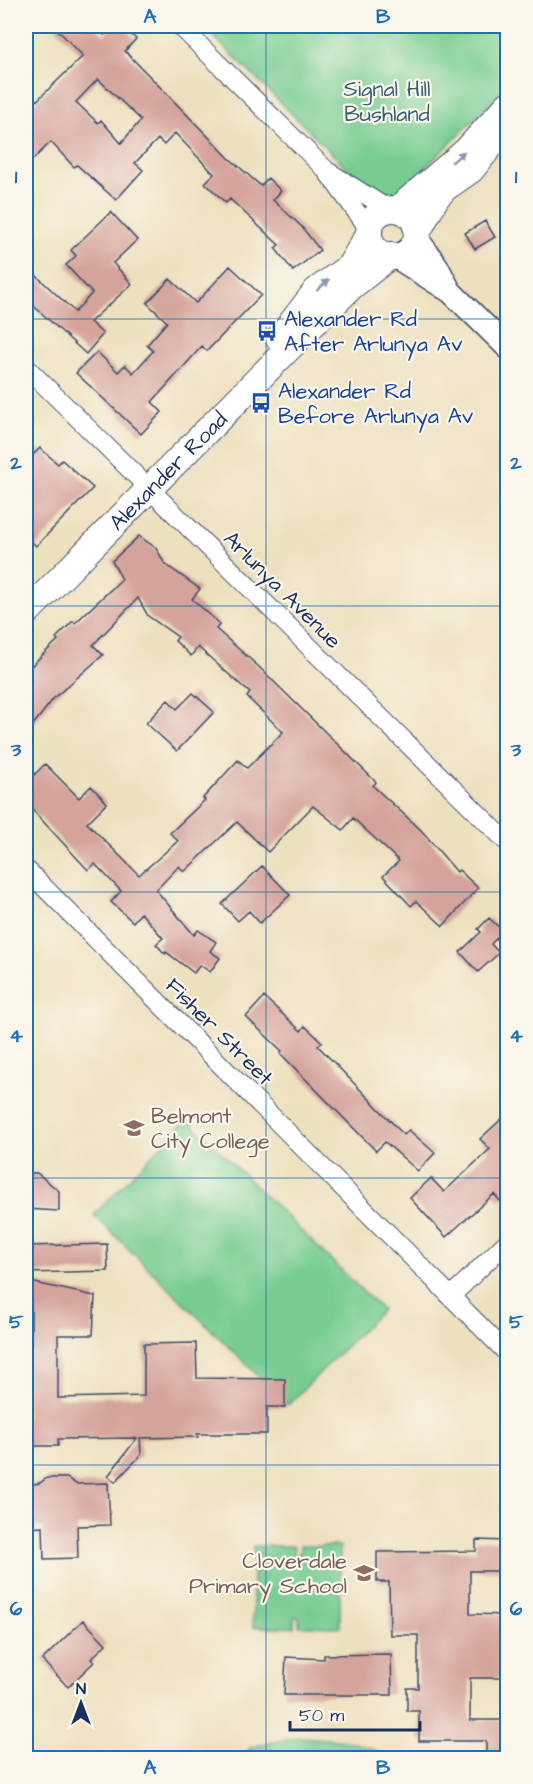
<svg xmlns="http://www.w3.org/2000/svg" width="533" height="1784" viewBox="0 0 533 1784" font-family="'Architects Daughter',sans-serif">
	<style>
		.green { fill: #76cc91; stroke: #487e78; stroke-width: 1.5 }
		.building { fill: #d4a39a; fill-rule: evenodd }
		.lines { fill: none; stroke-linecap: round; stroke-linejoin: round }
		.minor-casing { stroke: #3a4a6c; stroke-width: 20 }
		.tertiary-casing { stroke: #3a4a6c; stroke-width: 25 }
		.secondary-casing { stroke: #3a4a6c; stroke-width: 28 }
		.minor { stroke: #fff; stroke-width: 18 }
		.tertiary { stroke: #fff; stroke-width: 22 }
		.secondary { stroke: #fff; stroke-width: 26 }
		.oneway { fill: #8d97ae }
		.grid { fill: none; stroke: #1f6fb2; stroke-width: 1.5; stroke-opacity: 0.55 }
		.labels { text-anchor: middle; stroke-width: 4.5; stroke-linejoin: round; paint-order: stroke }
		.park-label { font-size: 22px; fill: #365e6d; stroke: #fbf7ec }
		.transit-label { font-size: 22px; fill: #164399; stroke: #fbf7ec; text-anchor: start }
		.street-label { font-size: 22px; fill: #1b2f5e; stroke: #fbf7ec }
		.education-label { font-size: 22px; fill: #785e54; stroke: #fbf7ec; text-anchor: start }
		.neatline { fill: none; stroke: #1f6fb2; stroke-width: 2 }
		.grid-label { font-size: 20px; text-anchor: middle; font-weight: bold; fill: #1f6fb2 }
	</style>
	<rect width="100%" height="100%" fill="#fbf7ec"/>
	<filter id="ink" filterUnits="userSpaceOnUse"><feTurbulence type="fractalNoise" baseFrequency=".0167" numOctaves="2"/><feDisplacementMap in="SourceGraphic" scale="12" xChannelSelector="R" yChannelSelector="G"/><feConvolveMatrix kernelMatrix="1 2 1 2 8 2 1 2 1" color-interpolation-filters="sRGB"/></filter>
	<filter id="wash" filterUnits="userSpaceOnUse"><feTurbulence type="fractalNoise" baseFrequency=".008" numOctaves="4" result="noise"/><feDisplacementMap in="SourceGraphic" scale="24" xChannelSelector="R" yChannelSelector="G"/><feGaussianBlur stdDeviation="1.35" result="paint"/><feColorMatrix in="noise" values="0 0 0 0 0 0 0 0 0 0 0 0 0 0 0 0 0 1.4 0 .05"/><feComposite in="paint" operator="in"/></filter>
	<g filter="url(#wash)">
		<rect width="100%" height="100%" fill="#ede0be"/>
		<path class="green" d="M203,26H507V87L399,194H377L363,184Z
			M187,1119L382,1310L288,1405L94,1215Z
			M253,1546H294V1554H300V1546H340V1627L299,1626V1617H294V1627H253Z
			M298,1737C329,1739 363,1739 388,1758H240L251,1747Z"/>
		<g id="blocks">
			<path class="building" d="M54,26H95L104,35L113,26H122L136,39L125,51L229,158L261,186L268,178L281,191L273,200L301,226L320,250L293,271L275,248L279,245L230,199L226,203L205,183L214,174L175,133L164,145L158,139L135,163L143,170L116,200L77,165L74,167L51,142L26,166V111L83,56ZM98,79L141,120L121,143L101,120L98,123L76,102Z
				M111,212L137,240L113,263L132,284L90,322L103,334L86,354L26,299V266L75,312L92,293L66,265L76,256L71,250Z
				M485,221L495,237L475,249L465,233Z
				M230,266L261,295L207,351L202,346L152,402L162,412L141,434L76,373L97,352L118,372L125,365L133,373L153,351L147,345L167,322L147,303L170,279L196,303Z
				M26,446L34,454L40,448L58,464L62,460L93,488L36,546L26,536Z
				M139,536L156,548L165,564L200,589L192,599L220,624L216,629L258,666L376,782L373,786L421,830L457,872L459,870L478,888L443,926L416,901L411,906L383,876L399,861L353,818L343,830L313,806L268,852L237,822L184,872L179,866L156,890L194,935L198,930L216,942L210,951L220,958L210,972L200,965L194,973L166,952L165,954L156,944L163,938L141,913L133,922L111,902L121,891L95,864L88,870L26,803V783L45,764L79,798L91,786L107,803L87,823L139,875L178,841L170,833L205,800L203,798L238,760L247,768L283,732L247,697L250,693L198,647L191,656L175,641L178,637L148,616L138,598L93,645L103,655L54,698L26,734V671L58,640L56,638L73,621L75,623L122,579L112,561Z
				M193,693L214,712L177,751L146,723L168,700L177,709Z
				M262,866L290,895L260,923L249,911L238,921L222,904Z
				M489,918L503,931L491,944L499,953L478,972L460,952L481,932L478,929Z
				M264,997L301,1031L305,1026L322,1042L318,1046L404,1135L409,1130L435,1153L418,1171L385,1142L376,1151L280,1053L282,1051L246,1017Z
				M507,1114V1194L500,1201L494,1194L446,1237L410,1198L431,1178L444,1192L490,1149L480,1139Z
				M26,1173H37L59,1191V1211L26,1209Z
				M107,1244L108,1271L26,1273V1246Z
				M26,1281L95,1296L93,1335H58V1398L144,1396V1344L196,1343L197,1378L285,1379V1407H267V1434H197L198,1437L140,1438L141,1455L115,1482L108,1476L137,1438L58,1439V1446H26V1344H31V1298H26Z
				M47,1478H67L76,1484L108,1483L110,1525L77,1526L78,1558L44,1559L43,1527L26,1528V1485L40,1483Z
				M476,1540L507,1541V1571H470V1614L507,1615V1678H470V1720H507V1758H486V1741H419V1711H407V1688H418V1635H390L389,1582H377V1552L476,1551Z
				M83,1620L106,1644L91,1659L94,1662L68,1687L42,1660Z
				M391,1654L392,1695H284L286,1657L324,1659V1655Z"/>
		</g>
	</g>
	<g filter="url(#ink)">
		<use href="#blocks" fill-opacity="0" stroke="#3a4a6c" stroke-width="1.5"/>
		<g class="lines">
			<g class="minor-casing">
				<path id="minor" d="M180,26L325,169L369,229
					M329,172L388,209
					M26,367L508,843
					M26,869L508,1354
					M450,1297L508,1241"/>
			</g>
			<g class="tertiary-casing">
				<path id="tertiary" d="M416,237L437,266L450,291
					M394,256L451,292L508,348"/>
			</g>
			<g class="secondary-casing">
				<g id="secondary">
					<path d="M398,209L466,151L508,105"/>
					<circle cx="393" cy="233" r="24"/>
					<path d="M417,233L436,198L445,188L471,170L501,133"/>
					<path d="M279,339L316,291L350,266L369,234"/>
					<path id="s1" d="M26,613L301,336L352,286L390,256"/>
				</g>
			</g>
			<use href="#minor" class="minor"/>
			<use href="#tertiary" class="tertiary"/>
			<use href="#secondary" class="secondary"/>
		</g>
		<defs><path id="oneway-solid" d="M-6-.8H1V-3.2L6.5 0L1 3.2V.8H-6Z" transform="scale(1.5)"/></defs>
		<g class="oneway">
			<use href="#oneway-solid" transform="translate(458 157) rotate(-41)"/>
			<use href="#oneway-solid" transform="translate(323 285) rotate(-42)"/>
		</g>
	</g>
	<path class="grid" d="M266,26V1758M26,319H508M26,606H508M26,892H508M26,1178H508M26,1465H508"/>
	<defs>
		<g id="bus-bare" transform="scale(1.62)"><path d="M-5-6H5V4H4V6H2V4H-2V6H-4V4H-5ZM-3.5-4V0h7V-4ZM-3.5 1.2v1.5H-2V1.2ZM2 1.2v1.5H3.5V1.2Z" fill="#1a4fb4" stroke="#fbf7ec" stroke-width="2.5" paint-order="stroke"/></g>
		<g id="school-bare" transform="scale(1.62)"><path d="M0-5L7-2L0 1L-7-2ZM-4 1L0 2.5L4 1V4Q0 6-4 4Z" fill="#8d6e63" stroke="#fbf7ec" stroke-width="2.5" paint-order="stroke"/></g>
	</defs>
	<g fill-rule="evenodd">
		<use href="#bus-bare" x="267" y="331"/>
		<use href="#bus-bare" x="261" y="403"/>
		<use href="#school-bare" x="134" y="1128"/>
		<use href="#school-bare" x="364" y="1573"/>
	</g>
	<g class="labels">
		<g class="park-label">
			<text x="387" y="96">Signal Hill<tspan x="387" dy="25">Bushland</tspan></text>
		</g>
		<g class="transit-label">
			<text x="284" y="326">Alexander Rd<tspan x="284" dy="25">After Arlunya Av</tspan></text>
			<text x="278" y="398">Alexander Rd<tspan x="278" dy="25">Before Arlunya Av</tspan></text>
		</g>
		<g class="street-label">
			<text dy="8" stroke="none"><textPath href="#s1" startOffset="201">Alexander Road</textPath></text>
			<text transform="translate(283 589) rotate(45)" y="8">Arlunya Avenue</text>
			<text transform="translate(220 1031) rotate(45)" y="8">Fisher Street</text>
		</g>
		<g class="education-label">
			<text x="151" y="1123">Belmont<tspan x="151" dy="25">City College</tspan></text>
			<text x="347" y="1568" text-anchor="end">Cloverdale<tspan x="347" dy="25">Primary School</tspan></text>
		</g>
	</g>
	<rect width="533" height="1784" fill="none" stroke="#fbf7ec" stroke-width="66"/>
	<g transform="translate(81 1703)" stroke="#fbf7ec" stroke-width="4.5" paint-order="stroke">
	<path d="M0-4.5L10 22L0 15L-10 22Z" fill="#1b2f5e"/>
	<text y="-9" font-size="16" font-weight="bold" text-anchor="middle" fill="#1b2f5e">N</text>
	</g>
	<path d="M290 1721v9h130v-9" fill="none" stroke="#1b2f5e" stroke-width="3"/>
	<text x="299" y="1721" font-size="18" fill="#1b2f5e" stroke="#fbf7ec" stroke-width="4.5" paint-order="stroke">50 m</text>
	<rect x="33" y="33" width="467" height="1718" class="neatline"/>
	<g class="grid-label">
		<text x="150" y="23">A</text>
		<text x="383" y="23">B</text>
		<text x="16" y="183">1</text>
		<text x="516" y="183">1</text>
		<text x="16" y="469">2</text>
		<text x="516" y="469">2</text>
		<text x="16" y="756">3</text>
		<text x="516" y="756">3</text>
		<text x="16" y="1042">4</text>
		<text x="516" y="1042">4</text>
		<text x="16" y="1328">5</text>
		<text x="516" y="1328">5</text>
		<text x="16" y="1615">6</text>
		<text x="516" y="1615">6</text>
		<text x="150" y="1774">A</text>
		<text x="383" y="1774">B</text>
	</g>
</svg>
